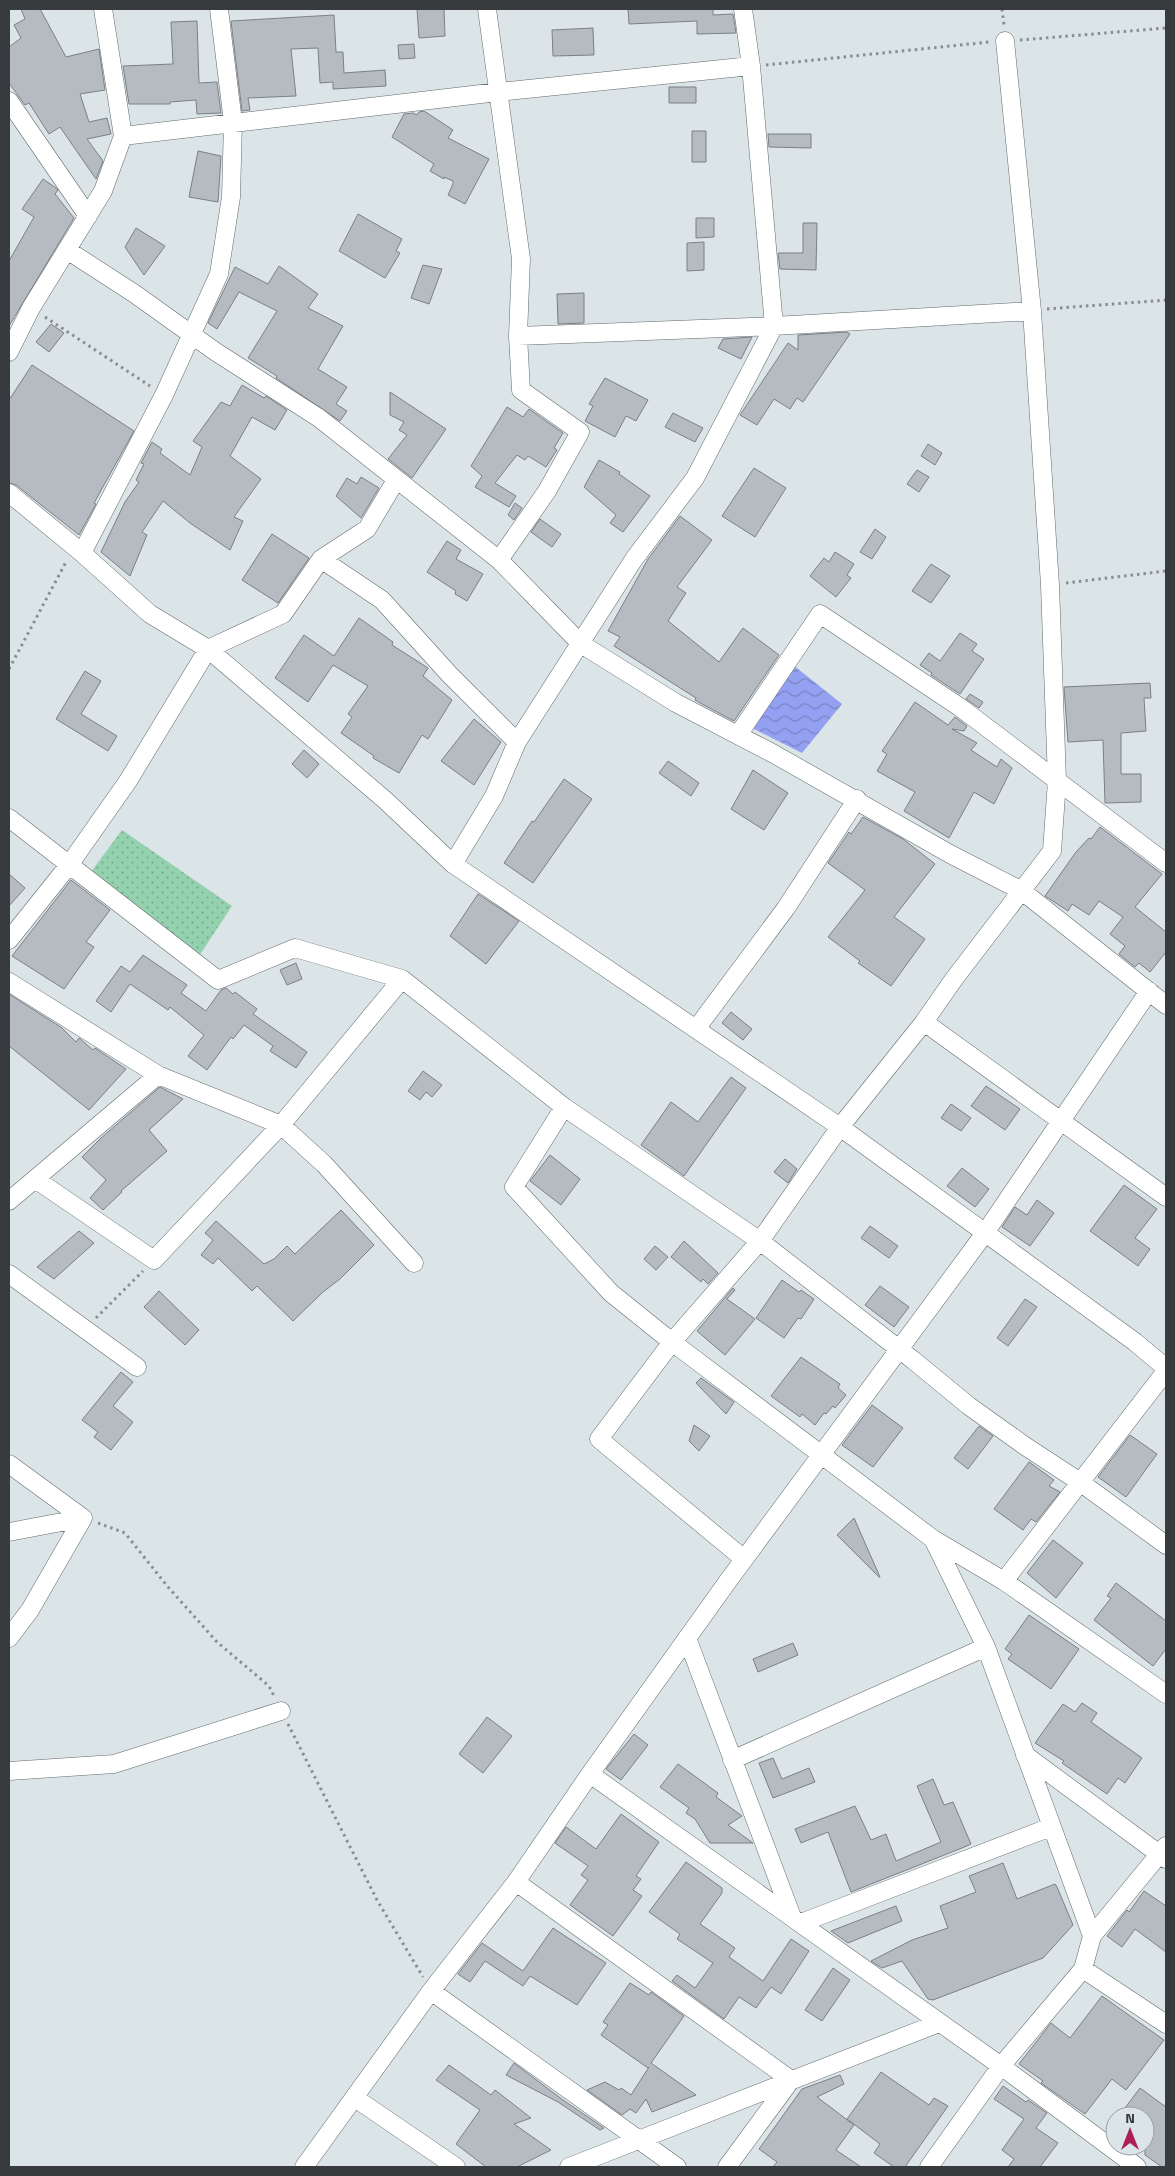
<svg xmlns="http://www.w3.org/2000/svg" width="1175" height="2176" viewBox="0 0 1175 2176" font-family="'Titillium Web',sans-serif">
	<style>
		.grass { fill: url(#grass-dots) }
		.water { fill: url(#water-waves) }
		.building { fill: #b5bbc1; stroke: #7b8086 }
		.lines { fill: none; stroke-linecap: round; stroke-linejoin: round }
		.minor-casing { stroke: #626a6d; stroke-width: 19 }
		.path { stroke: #888e91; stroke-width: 3; stroke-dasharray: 2.5 4; stroke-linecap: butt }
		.minor { stroke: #fff; stroke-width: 18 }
	</style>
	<defs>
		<pattern id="grass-dots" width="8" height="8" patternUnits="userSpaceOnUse" patternTransform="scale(1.25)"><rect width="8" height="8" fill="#94d1af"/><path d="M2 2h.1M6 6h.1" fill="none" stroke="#7aab90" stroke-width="1.8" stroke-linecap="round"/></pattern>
		<pattern id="water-waves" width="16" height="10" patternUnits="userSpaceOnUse" patternTransform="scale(1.25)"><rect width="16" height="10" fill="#94a0f1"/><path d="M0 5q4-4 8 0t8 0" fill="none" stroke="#7a84c4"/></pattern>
	</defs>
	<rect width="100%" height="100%" fill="#dbe4e7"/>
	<path class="grass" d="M122,830L232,906L197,959L85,880Z"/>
	<path class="water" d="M793,665L842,704L802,753L750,727Z"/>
	<path class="building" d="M21,9H40L66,57L99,49L105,90L80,94L89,122L107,118L111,134L87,139L103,161L96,179L60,127L49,134L29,103L25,105L9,83V47L21,38L14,25L25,19Z
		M417,9H444L445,36L419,38Z
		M628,9H713V15L733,14L736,33L697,34V21L629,24Z
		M334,15L336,52H343L344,73L385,70L386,86L333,89V82L320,83L318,48L291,49L296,96L248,98L250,110L242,111L231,21Z
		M197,21L199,83L217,82L221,113L197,114L196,100L170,102V104H129L123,66L173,64L171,22Z
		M593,28L594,55L553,56L552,30Z
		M414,44L415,58L399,59L398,45Z
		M669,87H696V103H669Z
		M424,111L453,130L448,138L489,159L465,204L448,195L453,184V181L444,177V179L430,171L434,164L392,137L404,114L413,113L417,115L419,112Z
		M692,131H706V162H692Z
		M768,134H811V148L769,147Z
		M198,151L221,156L218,202L189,197Z
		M43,179L56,188L58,190L55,194L74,218L9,326V261L34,217L22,209Z
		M358,214L402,239L396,251L400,253L385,278L339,251Z
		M696,218H714V237L696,238Z
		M803,223H817L816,270L780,269L778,253H803Z
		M136,228L165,246L144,275L125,247Z
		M704,242V270L687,271V243Z
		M423,265L442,269L429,304L411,298Z
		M279,266L318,294L308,308L343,326L318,369L347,387L336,404L347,411L340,421L276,378L277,376L248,358L277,311L239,292L217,329L208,323L235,267L268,284Z
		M584,293V323L558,324L557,294Z
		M51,324L64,333L49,352L36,342Z
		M847,332L850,334L803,402L797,398L790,409L774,399L757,425L740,415L788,343L798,350V335Z
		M752,337L741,359L718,348L723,339Z
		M32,365L134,431L94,503L96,504L79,535L16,485L9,483V400Z
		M605,378L648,400L636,421L626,416L615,437L585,421L593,406L589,404Z
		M242,385L264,398L266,396L287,410L275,430L252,417L230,456L261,479L234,517L243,521L230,550L190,523L163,501L142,532L147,535L130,576L101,552L125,502L139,482L136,480L144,464L141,463L152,442L162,449L160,453L190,475L202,447L193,441L221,402L230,406Z
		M390,392L446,429L412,478L388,459L407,435L399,430L404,422L390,415Z
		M507,407L523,417L529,409L563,433L554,448L557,450L546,467L528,456L525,460L517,455L495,483L516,496L509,507L475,487L482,476L471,466Z
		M673,413L703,428L695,442L665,427Z
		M928,444L942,453L935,465L921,456Z
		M599,460L620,472L619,474L650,496L623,532L610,523L616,515L584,487Z
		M754,468L786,488L755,537L722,516Z
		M917,470L929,477L919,492L907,484Z
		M361,477L379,488L361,518L336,496L347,478L357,484Z
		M515,503L522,508L514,520L508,515Z
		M680,516L712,540L677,587L686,593L668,621L719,662L743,628L779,655L734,721L700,703L695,700L696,698L614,646L620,637L608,631L648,559Z
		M540,519L561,534L552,547L531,532Z
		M875,529L886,537L872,559L860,552Z
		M272,534L309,558L278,603L242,580Z
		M447,541L461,550L456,559L483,574L467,601L455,594L456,591L427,572Z
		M835,552L854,564L847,575L851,578L836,597L810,576L824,558L829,562Z
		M931,564L950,576L931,603L912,591Z
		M359,618L393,642L392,645L428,668L423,676L452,700L428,739L422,735L399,773L373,758L374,756L341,733L352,717L348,714L368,686L333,665L308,702L275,678L304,635L334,656Z
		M960,633L977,644L972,651L984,659L960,694L931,675L932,673L920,665L929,653L940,661Z
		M85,671L101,681L81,714L117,736L108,751L56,719Z
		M1150,683L1151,698H1144L1146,731L1121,733V774H1141V802L1105,803L1103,740L1068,742L1064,687Z
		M970,694L983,702L979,708L966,699Z
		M915,702L948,725L955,717L967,726L964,731L952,729L977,743L971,750L997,767L1001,759L1012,768L994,804L974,792L949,838L904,811L915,792L877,771L887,754L882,751Z
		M474,719L501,742L474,785L441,761Z
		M304,750L319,764L307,778L292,764Z
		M668,761L699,783L691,796L659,773Z
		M753,770L788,793L764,830L731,809Z
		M564,779L592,799L533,883L504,863L532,821L534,822Z
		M863,817L903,839L935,864L894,917L925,939L891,986L858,963L860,961L828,937L865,890L828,863L849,832L851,834Z
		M1100,827L1162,874L1135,907L1166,932V952L1150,972L1139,963L1135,967L1119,954L1125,946L1110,934L1123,917L1099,901L1089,915L1072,904L1068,911L1045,896L1076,852L1089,838L1091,839Z
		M9,874L25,888L9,906Z
		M71,880L110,910L86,942L94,947L64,989L12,956Z
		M478,894L519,921L486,964L450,936Z
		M143,955L187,985L181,993L206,1011L221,990L226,988L233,994L235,992L257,1009L253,1014L307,1052L296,1068L270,1051L273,1046L244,1025L233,1039L231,1037L207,1070L188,1056L204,1035L170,1007L168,1010L130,984L111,1012L96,1001L121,966L130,972Z
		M296,963L302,979L287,985L280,970Z
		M9,994L62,1028L76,1042L79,1038L93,1050L95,1048L126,1069L89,1110L9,1046Z
		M731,1012L752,1029L743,1040L722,1023Z
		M423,1071L442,1085L432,1097L426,1092L420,1100L408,1091Z
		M731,1077L746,1088L684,1176L641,1145L671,1102L698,1122Z
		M986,1086L1020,1109L1005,1130L971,1106Z
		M160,1087L183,1099L149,1130L167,1151L121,1191L122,1192L103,1210L90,1198L106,1180L82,1157L101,1138Z
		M951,1104L971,1118L961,1131L941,1118Z
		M550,1155L580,1179L561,1205L530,1181Z
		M785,1159L797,1169L788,1183L774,1172Z
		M962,1168L989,1189L975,1207L947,1186Z
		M1124,1185L1157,1209L1135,1238L1150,1249L1138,1266L1090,1231Z
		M1037,1200L1054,1213L1030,1246L1002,1227L1015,1207L1027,1215Z
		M341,1210L374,1245L340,1279L323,1292L293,1321L257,1286L252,1291L218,1258L213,1264L201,1255L213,1240L205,1233L216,1221L264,1264L274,1259L287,1246L295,1254Z
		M870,1226L898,1246L889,1258L861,1238Z
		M79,1231L94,1243L54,1279L37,1267Z
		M684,1241L718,1273L708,1284L703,1279L701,1282L671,1257Z
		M655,1246L668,1257L656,1270L644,1259Z
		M782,1280L799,1292L801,1290L814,1299L801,1319L798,1318L784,1338L756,1318Z
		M880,1286L909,1307L894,1327L865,1305Z
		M733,1288L735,1290L727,1299L755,1319L725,1355L697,1331Z
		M159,1291L199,1330L185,1345L144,1307Z
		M1025,1299L1037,1307L1008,1346L997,1338Z
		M801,1357L840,1384L838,1388L846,1395L835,1408L833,1406L826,1414L824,1413L815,1425L802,1414L800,1417L771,1396Z
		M121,1372L133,1382L113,1406L133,1422L111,1450L94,1437L98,1432L82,1420Z
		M701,1378L734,1402L726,1414L696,1383Z
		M872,1405L903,1428L873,1467L842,1445Z
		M694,1425L710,1436L699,1451L689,1441Z
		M979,1426L993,1436L968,1469L954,1458Z
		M1130,1435L1157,1454L1126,1497L1098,1477Z
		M1029,1462L1054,1480L1049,1486L1060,1492L1036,1522L1031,1519L1023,1530L994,1509Z
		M854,1518L880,1577H879L837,1535Z
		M1053,1540L1083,1563L1056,1598L1027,1573Z
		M1116,1583L1166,1621V1649L1153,1666L1094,1620L1111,1598L1107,1596Z
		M1029,1615L1079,1649L1051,1689L1008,1659L1012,1654L1005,1649Z
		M793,1643L798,1655L758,1672L753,1659Z
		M1082,1703L1097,1713L1091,1722L1142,1758L1125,1783L1118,1778L1107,1794L1062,1763L1064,1761L1035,1743L1063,1704L1075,1712Z
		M487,1717L512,1736L483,1773L459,1754Z
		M634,1734L648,1745L621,1780L606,1769Z
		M773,1758L782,1779L809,1768L815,1782L773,1798L759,1763Z
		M678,1764L718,1793L716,1797L742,1816L728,1825L753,1843H710L695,1819L686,1813L689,1808L660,1787Z
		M933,1779L944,1805L953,1802L971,1844L962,1848L851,1892L828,1832L801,1843L795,1829L855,1806L871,1840L886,1834L896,1861L941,1842L917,1786Z
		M621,1814L659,1842L636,1876L641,1879L633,1890L642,1896L613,1936L570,1905L588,1880L581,1875L588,1866L555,1843L566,1827L596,1849Z
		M686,1862L722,1888V1893L700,1924L735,1948L729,1957L763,1981L791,1939L809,1951L781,1994L771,1987L756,2008L739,1997L724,2019L672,1981L677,1975L695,1988L713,1963L677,1939L680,1934L649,1912Z
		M1003,1863L1017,1899L1055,1884L1057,1887L1073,1925L1043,1958L933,2000L928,1999L902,1961L882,1968L871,1961L912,1940L948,1928L940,1906L976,1892L969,1876Z
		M1144,1891L1166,1906V1952L1135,1929L1122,1947L1107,1936L1127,1910L1129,1912Z
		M896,1906L902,1921L848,1943L831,1931Z
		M553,1928L606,1963L577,2005L530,1976L523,1986L485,1961L470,1982L458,1974L482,1943L523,1971Z
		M833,1968L850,1980L822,2021L805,2010Z
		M630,1983L649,1995L651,1992L684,2016L651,2063L696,2095L652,2112L646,2099L636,2113L630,2109L622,2115L587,2090L605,2082L619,2090L621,2088L631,2095L649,2067L648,2068L601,2035L608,2025L603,2022Z
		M1102,1996L1164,2040L1126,2090L1112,2079L1085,2114L1041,2083L1043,2081L1019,2064L1051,2023L1070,2038Z
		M514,2063L563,2100L604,2128L600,2130L558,2102L506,2075Z
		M449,2065L491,2095L495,2090L531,2118L514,2124L551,2150L517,2167H486L456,2144L480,2110L436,2080Z
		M881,2072L929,2105L934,2098L948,2106L905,2167H894L874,2153L880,2144L847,2119Z
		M840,2075L844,2084L817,2097L854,2125L836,2150L861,2167H773L777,2162L759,2149L802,2089Z
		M1003,2086L1026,2102L1028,2100L1047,2113L1036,2128L1058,2143L1040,2167H1008L1014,2159L1002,2150L1024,2119L994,2099Z
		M1140,2088L1166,2107V2167H1162L1145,2155V2116H1119Z"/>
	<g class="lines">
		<g class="minor-casing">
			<path id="minor" d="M487,9L521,259L518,336L521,390L580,432L547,491L499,560
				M9,101L88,216
				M123,136L498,92L751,66
				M67,250L135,294L216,352L319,418L499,560L581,644L676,703L774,754L950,854L1022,891L1166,1005
				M518,336L774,326L1032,311
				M9,352L31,308L103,191L123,136L103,9
				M9,493L82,553L150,614L208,649L385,800L453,864L840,1127L1135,1342L1166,1368
				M82,553L164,395L219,274L231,197L233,122L219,9
				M321,559L382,600L449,674L517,742
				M738,735L820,614L961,708L1166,863
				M9,818L218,980L295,948L402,979L564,1107L514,1187L611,1293L672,1342L933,1539L1004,1581L1166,1694
				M453,864L494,796L517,742L634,559L695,478L774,326L751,66L743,9
				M9,940L69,865L128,781L208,649L283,614L321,559L367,529L396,480
				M9,982L158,1075L281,1125L402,979
				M924,1022L1166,1197
				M696,1029L786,908L857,799
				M564,1107L760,1241L913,1360L969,1406L1025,1446L1080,1482L1166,1545
				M35,1179L154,1260L281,1125L324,1164L414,1263
				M9,1201L158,1075
				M9,1274L137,1367
				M9,1464L83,1518
				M9,1532L83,1518
				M933,1539L986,1647L1092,1936
				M744,1559L599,1439L672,1342L760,1241L840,1127L924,1022L954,979L1052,851L1057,781L1050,585L1032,311L1005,41
				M1004,1581L1166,1371
				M9,1638L30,1610L83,1518
				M687,1638L792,1917
				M1025,1755L1166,1859
				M732,1760L986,1647
				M9,1771L114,1764L281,1711
				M590,1774L1001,2066L1137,2167
				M516,1882L791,2080L727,2167
				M801,1923L1051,1827
				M1083,1969L1166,2024
				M431,1991L677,2167
				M355,2098L456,2167
				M304,2167L431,1991L516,1882L590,1774L728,1581L985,1233L1149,991
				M569,2167L939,2023
				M929,2167L1001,2066L1083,1969L1092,1936L1166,1846"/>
		</g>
		<path class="path" d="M1002,9L1004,25
			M1020,40L1166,28
			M766,65L989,42
			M1047,309L1166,300
			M45,317L150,386
			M1066,583L1166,571
			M9,669L66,562
			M96,1318L143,1271
			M98,1523L125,1533L168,1587L217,1642L269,1686L274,1696
			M288,1724L377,1900L423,1977"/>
		<use href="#minor" class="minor"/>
	</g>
	<rect width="1175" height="2176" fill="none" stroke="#383b3d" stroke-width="20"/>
	<g transform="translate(1130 2131)"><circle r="24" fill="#dbe4e7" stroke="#9aa0a3"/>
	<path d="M0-4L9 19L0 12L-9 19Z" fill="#ad1d56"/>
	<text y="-8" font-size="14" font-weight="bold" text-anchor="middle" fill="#383b3d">N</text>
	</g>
</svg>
